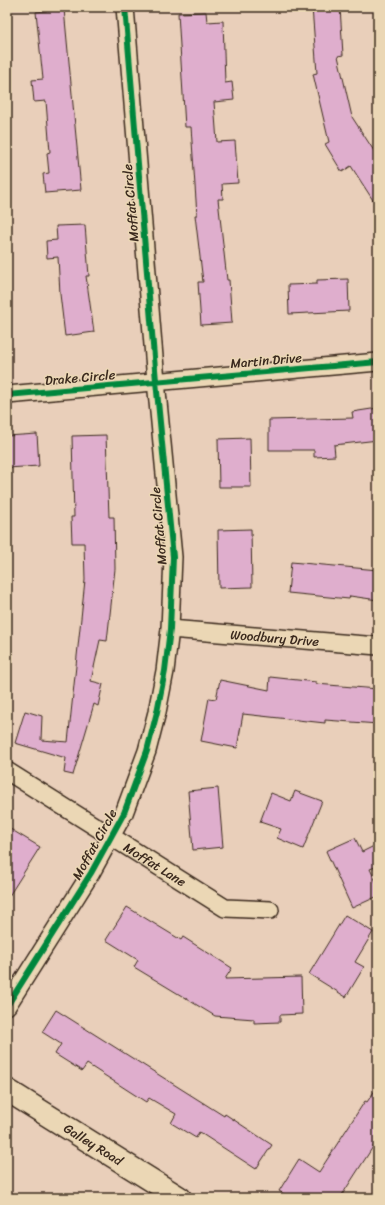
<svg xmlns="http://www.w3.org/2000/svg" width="385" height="1205" viewBox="0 0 385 1205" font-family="Sriracha,sans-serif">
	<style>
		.building { fill: #dfaecd; stroke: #3b2a1e }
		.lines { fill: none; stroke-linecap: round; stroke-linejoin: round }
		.minor-casing { stroke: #3b2a1e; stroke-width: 20 }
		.secondary-casing { stroke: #3b2a1e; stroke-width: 25 }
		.minor { stroke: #ebd7b5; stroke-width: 17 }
		.secondary { stroke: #ebd7b5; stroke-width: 22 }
		.cycleway-casing { stroke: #ebd7b5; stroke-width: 8 }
		.cycleway { stroke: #00873e; stroke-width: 6 }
		.labels { text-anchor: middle; stroke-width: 3; stroke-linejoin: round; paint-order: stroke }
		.street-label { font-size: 13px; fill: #3b2a1e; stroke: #ebd7b5 }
	</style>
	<rect width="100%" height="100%" fill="#e9cfba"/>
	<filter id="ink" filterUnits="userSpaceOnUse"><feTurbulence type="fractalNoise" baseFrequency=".025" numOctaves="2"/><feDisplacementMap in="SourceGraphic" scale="8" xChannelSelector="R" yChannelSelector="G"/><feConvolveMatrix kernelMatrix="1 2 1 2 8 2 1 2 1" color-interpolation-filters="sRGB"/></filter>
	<g filter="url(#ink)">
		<path class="building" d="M312,7H340L343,55L338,56L352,117L378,157V208L351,166L342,172L325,144L329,142L313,74L317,73Z
			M64,9L81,190L45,193L43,174L49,173L47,153L50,152L46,101L34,102L32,80L43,79L36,12Z
			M206,12L207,22L223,21L225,83L232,82L234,100L214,102L217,142L235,141L238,183L222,184L223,199H218L227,280H229L232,323L201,325L198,282H203L195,215H197L191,127H185L178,13Z
			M85,225L89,276H86L94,332L65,336L60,294L58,257L47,258L46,241L57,240L56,226Z
			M348,279L349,311L289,314L288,285L317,284V280Z
			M378,408V440L334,445L335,456L314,457V450H269V420L353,418L352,412Z
			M37,434L39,466L7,468V436Z
			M106,435L109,517H114L115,569L107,641L100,640L91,681L103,684L98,706L94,704L73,775L64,773L66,758L15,743L25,711L42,716L41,740L68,742L85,580L84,543H72L71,517H74L72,436Z
			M250,438L251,487H219L218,439Z
			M251,529L252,587L219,588L218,530Z
			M291,562L378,570V600L350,596L349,599L288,593Z
			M270,677L316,682V684L378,689V724L325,720V723L243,714L237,748L201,741L209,698L216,699L220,680L269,690Z
			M218,788L223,847L193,850L188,791Z
			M295,791L322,801L303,849L277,838L281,829L260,822L271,793L291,801Z
			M7,827L40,847L7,899Z
			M355,838L362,852L378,844V866L370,869L378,886V896L352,908L326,851Z
			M127,907L181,940L183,937L232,968L225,979L301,977L302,1014L280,1015V1022L254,1023V1019L215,1016L134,967L138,960L106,940Z
			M345,915L373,932L355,962L364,967L346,997L309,974Z
			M56,1010L224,1116L225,1114L272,1145L256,1169L199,1132L196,1138L171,1123L176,1114L149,1098L146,1102L87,1064L82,1071L55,1054L61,1044L42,1032Z
			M378,1086V1139L340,1198H290L279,1191L299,1159L319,1172L365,1101L367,1102Z"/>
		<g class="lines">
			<g class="minor-casing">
				<g id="minor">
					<path d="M7,395L378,362"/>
					<path id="s1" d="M170,629L378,646"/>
					<path id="s2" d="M7,771L225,908L270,910"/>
					<path d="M7,1006L91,873L124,813L147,751L157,712L165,671L170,629L173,557L156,381L125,7"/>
				</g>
			</g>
			<g class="secondary-casing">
				<g id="secondary">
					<path id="s3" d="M7,1090L180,1198"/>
				</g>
			</g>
			<use href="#minor" class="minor"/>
			<use href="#secondary" class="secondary"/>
			<g class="cycleway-casing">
				<path id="cycleway" d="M7,395L378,362
					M7,1006L91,873L124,813L147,751L157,712L165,671L170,629L173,557L156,381L125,7"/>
			</g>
			<use href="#cycleway" class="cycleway"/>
		</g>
	</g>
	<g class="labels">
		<g class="street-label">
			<text transform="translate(130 203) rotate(-95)" y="5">Moffat Circle</text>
			<text transform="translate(266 360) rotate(-5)" y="5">Martin Drive</text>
			<text transform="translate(80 377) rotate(-5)" y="5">Drake Circle</text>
			<text transform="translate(158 526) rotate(-95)" y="5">Moffat Circle</text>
			<text dy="5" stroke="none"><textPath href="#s1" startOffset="105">Woodbury Drive</textPath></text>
			<text transform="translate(94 844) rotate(-61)" y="5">Moffat Circle</text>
			<text dy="5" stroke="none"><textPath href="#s2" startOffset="175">Moffat Lane</textPath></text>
			<text dy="5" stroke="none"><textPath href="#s3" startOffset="102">Galley Road</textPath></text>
		</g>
	</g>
	<rect width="385" height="1205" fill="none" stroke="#ebd7b5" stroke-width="24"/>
	<rect x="12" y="12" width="361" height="1181" fill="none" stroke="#3b2a1e" stroke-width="1.5" filter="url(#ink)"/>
</svg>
